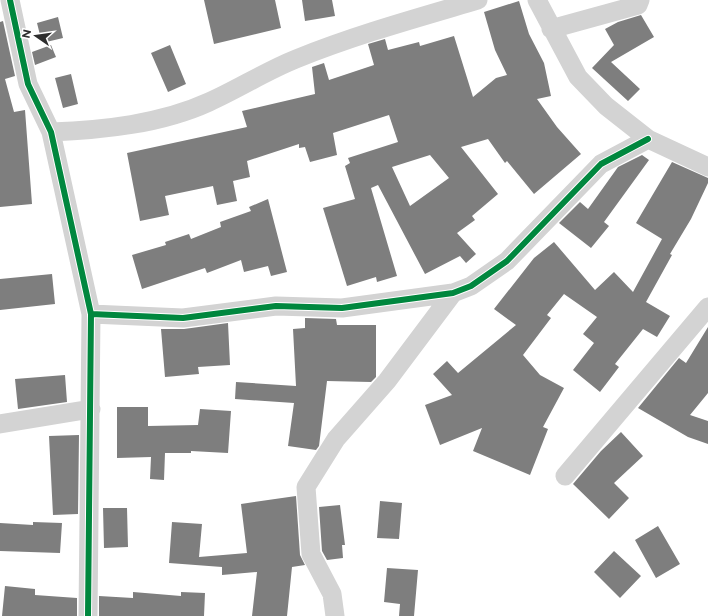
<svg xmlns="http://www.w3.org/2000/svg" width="708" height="616" viewBox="0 0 708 616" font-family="Montserrat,sans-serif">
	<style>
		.building { fill: #7e7e7e; fill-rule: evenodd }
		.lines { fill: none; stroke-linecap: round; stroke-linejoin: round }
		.street { stroke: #d3d3d3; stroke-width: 19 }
		.cycleway-casing { stroke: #fff; stroke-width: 8 }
		.cycleway { stroke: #00873e; stroke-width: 6 }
	</style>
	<rect width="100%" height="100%" fill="#fff"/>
	<path class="building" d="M204,0H275L281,28L214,44Z
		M302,0H332L335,16L305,21Z
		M519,1L529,34L544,63L551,96L537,99L557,127L581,154L534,194L507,161L505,163L488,139L461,147L498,194L472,216L475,220L457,233L476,254L466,263L460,256L425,274L378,185L371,188L397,276L377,282L376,277L347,286L323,208L355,199L345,166L350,163L348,158L398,142L389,115L333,133L337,155L310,162L305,147L299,148V144L247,161L250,177L233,181L237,201L217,205L213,186L165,196L169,215L140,221L127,153L247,127L242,111L315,94L312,67L324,63L329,80L374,65L368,44L385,39L388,50L419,42L420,46L454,36L473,97L496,78L507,75L495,50L484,12ZM430,155L449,178L410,206L392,167Z
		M641,15L654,37L611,62L640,89L628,101L592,68L614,45L605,29L618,22Z
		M58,17L63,38L42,43L37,23Z
		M3,21L15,76L5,79L14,112L25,110L32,204L0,207V22Z
		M51,45L56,57L35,65L32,52Z
		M170,45L186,84L168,92L151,53Z
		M71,74L78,104L63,108L55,78Z
		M642,155L649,160L604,222L609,226L591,248L559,223L580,202L588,209L618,167Z
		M672,162L708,178V183L691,219L670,254L672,255L646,302L670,316L657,337L643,329L615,364L619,367L600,392L573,370L594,343L583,334L597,317L564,294L547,315L551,318L523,355L540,375L564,388L543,427L548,429L530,475L473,451L482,428L440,445L425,405L452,395L433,374L447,361L458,373L516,325L494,309L534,258L554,242L595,290L614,272L633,292L662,239L636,223Z
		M268,199L287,272L271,276L268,266L244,272L241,260L207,273L205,268L142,289L132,255L166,245L165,242L189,234L191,239L221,227L220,222L251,211L249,207Z
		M52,274L55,304L0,310V279Z
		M305,318L336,319L337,325H376V377L371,382L327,381L319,446L316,450L288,446L294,403L235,399L236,382L296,386L293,329L305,328Z
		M228,323L230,365L198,367L199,374L165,377L161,329H184Z
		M708,327V393L690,415L708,421V444L688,437L638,408L679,358L686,363Z
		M65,375L67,402L18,409L15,379Z
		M117,407H148V426L198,425L200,409L231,411L228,453L191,451V453H165L164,480L150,479L151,457L117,458Z
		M621,432L643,456L614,483L629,498L609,519L573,484L601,451Z
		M79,435L78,514L53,515L49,436Z
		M296,496L300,555L305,565L292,567L287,616H252L257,572L222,575V567L169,563L172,522L202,524L199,557L247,553L241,504Z
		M380,501L402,503L399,539L377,538Z
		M340,505L345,545H342L343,558L327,560L322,551L319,507Z
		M103,508H127L128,547L104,548Z
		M33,522L62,523L60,553L0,551V523L33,525Z
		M658,526L680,564L656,578L635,540Z
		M614,551L641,576L620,598L594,572Z
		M387,568L418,570L414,616H399L400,604L384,602Z
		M5,586L35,589V595L77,598V616H2Z
		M133,592L181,596V592L205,593L204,616H99V596L133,598Z"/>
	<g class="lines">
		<path class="street" d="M10,0L28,84L51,132L91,314L88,616
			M537,0L578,77L606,106L648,139L708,167
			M551,29L638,5L640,0
			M51,132C103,130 161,124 209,102C238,89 266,71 296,59C355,35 417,18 478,0
			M91,314L183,318L276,306L342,308L453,293L471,286L507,261L601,164L648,139
			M0,424L91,409
			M565,476L708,307
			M335,616L332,594L311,554L306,487L336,439L387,381L453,293"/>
		<g class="cycleway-casing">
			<path id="cycleway" d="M10,0L28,84L51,132L91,314L88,616
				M91,314L183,318L276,306L342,308L453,293L471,286L507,261L601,164L648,139"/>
		</g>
		<use href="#cycleway" class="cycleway"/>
	</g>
	<g transform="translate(36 36) rotate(283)" stroke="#ffffff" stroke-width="3" paint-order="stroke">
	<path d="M0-3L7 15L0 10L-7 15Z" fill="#2e2e2e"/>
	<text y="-6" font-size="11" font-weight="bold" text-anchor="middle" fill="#2e2e2e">N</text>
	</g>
</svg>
